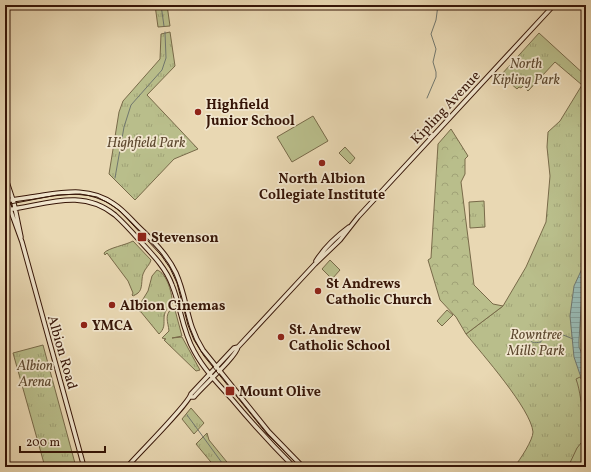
<svg xmlns="http://www.w3.org/2000/svg" width="591" height="472" viewBox="0 0 591 472" font-family="Vollkorn,serif">
	<style>
		.grass { fill: url(#grass-tufts); stroke: #786a49 }
		.forest { fill: url(#forest-crowns); stroke: #786a49 }
		.pitch { fill: #b9be8b; stroke: #786a49 }
		.water { fill: url(#water-rules); stroke: #71776e }
		.lines { fill: none; stroke-linecap: round; stroke-linejoin: round }
		.stream { stroke: #71776e; stroke-width: 1 }
		.secondary-casing { stroke: #361507; stroke-width: 5.5 }
		.secondary { stroke: #f1e6ce; stroke-width: 3.5 }
		.tram { stroke: #361507; stroke-width: 1 }
		.poi-dot { fill: #8f2418; stroke: #f1e6ce; stroke-width: 1.5 }
		.labels { text-anchor: middle; stroke-width: 3.5; stroke-linejoin: round; paint-order: stroke }
		.park-label { font-size: 14px; font-style: italic; fill: #5d482f; stroke: #f1e6ce }
		.poi-label { font-size: 14px; font-weight: bold; fill: #361507; stroke: #f1e6ce; text-anchor: start }
		.street-label { font-size: 14px; fill: #361507; stroke: #f1e6ce }
	</style>
	<defs>
		<pattern id="grass-tufts" width="24" height="20" patternUnits="userSpaceOnUse"><rect width="24" height="20" fill="#b9be8b"/><path d="M3 7l-1-3M5 7V3M7 7l1-3M15 17l-1-3M17 17v-4M19 17l1-3" fill="none" stroke="#a0a276"/></pattern>
		<pattern id="forest-crowns" width="20" height="18" patternUnits="userSpaceOnUse"><rect width="20" height="18" fill="#b9be8b"/><path d="M2 6a3 3 0 1 1 6 0M12 15a3 3 0 1 1 6 0" fill="none" stroke="#a0a276"/></pattern>
		<pattern id="water-rules" width="6" height="5" patternUnits="userSpaceOnUse"><rect width="6" height="5" fill="#98b9b2"/><path d="M0 2.5h6" fill="none" stroke="#849e98"/></pattern>
	</defs>
	<rect width="100%" height="100%" fill="#e9d8b3"/>
	<filter id="stains"><feTurbulence type="fractalNoise" baseFrequency=".005" numOctaves="4"/><feColorMatrix values="0 0 0 0 .2 0 0 0 0 .09 0 0 0 0 .02 0 0 0 .5 -.17"/></filter>
	<radialGradient id="worn" r=".72"><stop offset=".6" stop-color="#630" stop-opacity="0"/><stop offset="1" stop-color="#630" stop-opacity=".3"/></radialGradient>
	<path class="grass" d="M155,5H167L170,26L158,27Z
		M170,32L175,66L147,95L198,149L174,159L135,200L109,174L119,112L123,101L160,59L161,34Z
		M539,33L586,76V467H514C520,460 533,440 533,432C531,409 482,354 466,334L503,306L526,267L546,222L550,176L547,147L548,132L560,121L582,85L555,62L528,91L523,86L521,88L519,87L517,89L501,75Z
		M484,201L485,227L470,228L469,202Z
		M133,241L151,260C150,265 145,268 143,274C141,280 143,289 138,293C137,294 133,296 133,296L132,295L133,293L128,281L107,253L105,255L104,253C108,248 126,245 133,241Z
		M157,270C167,273 173,295 172,304C157,316 170,324 159,334L141,312L139,311L138,303L140,304L148,291L152,276Z
		M172,308L175,310L182,336L172,338L182,337L200,370L196,371L164,340L166,339L162,338L169,331C168,321 164,316 172,308Z
		M43,345L76,467H45L13,353Z
		M191,408L204,423L194,434L182,419Z
		M207,433L209,440L231,467H215L196,444Z"/>
	<path class="forest" d="M451,129L468,156L465,159V174L461,182L474,285L493,304L503,306L466,334L456,317L440,300L428,260L431,258L438,144Z
		M580,377C589,388 586,405 586,418C580,406 581,392 576,379Z
		M586,437V467H568L577,448Z"/>
	<path class="pitch" d="M313,116L328,141L292,162L277,137Z
		M345,147L355,158L350,164L339,153Z
		M330,260L340,270L332,279L322,269Z
		M447,310L453,315L442,326L437,321Z"/>
	<path class="water" d="M586,134V217C585,203 585,190 584,176C582,160 578,150 586,134Z
		M586,260V282L582,294L579,340V347L586,363V392L574,357L570,316L574,286Z"/>
	<g class="lines">
		<path class="stream" d="M161,5L164,26
			M427,98L436,77V72L433,62L436,49L431,34L436,20L438,5
			M115,178L124,127L131,105L162,70L166,58L165,32
			M509,338C513,336 520,331 525,333C533,337 526,345 541,342V336L544,333L556,332L573,339
			M187,415L201,434L225,467"/>
		<g class="secondary-casing">
			<path id="secondary" d="M5,176L14,203L21,237
				M5,195L22,242L84,467
				M5,201C16,199 27,198 38,196C65,192 90,187 114,204C125,211 133,222 143,231C156,244 168,256 176,273C188,300 186,324 203,350L269,432L303,467
				M5,210C44,206 80,187 115,215C124,223 132,232 140,241C152,254 166,268 172,285C181,307 182,330 194,351C203,368 217,383 231,398C251,422 272,445 294,467
				M316,261C324,248 337,236 349,227
				M190,397H194C202,387 236,357 238,347L315,264L340,240L358,217L554,5
				M127,467C138,454 188,405 191,394L234,348L238,347"/>
		</g>
		<use href="#secondary" class="secondary"/>
		<path class="tram" d="M5,205L57,195L80,194L97,197L110,204L120,211L161,255L170,268L177,283L188,325L194,340L204,356L267,434L300,467"/>
	</g>
	<g class="poi-dot">
		<circle cx="198" cy="112" r="4"/>
		<circle cx="322" cy="163" r="4"/>
		<rect x="137" y="232" width="10" height="10" rx="2"/>
		<circle cx="318" cy="291" r="4"/>
		<circle cx="112" cy="305" r="4"/>
		<circle cx="84" cy="325" r="4"/>
		<circle cx="281" cy="337" r="4"/>
		<rect x="225" y="386" width="10" height="10" rx="2"/>
	</g>
	<g class="labels">
		<g class="park-label">
			<text x="526" y="68">North<tspan x="526" dy="16">Kipling Park</tspan></text>
			<text x="146" y="147">Highfield Park</text>
			<text x="536" y="339">Rowntree<tspan x="536" dy="16">Mills Park</tspan></text>
			<text x="35" y="370">Albion<tspan x="35" dy="16">Arena</tspan></text>
		</g>
		<g class="poi-label">
			<text x="206" y="109">Highfield<tspan x="206" dy="16">Junior School</tspan></text>
			<text x="322" y="183" text-anchor="middle">North Albion<tspan x="322" dy="16">Collegiate Institute</tspan></text>
			<text x="151" y="242">Stevenson</text>
			<text x="326" y="288">St Andrews<tspan x="326" dy="16">Catholic Church</tspan></text>
			<text x="120" y="310">Albion Cinemas</text>
			<text x="92" y="330">YMCA</text>
			<text x="289" y="334">St. Andrew<tspan x="289" dy="16">Catholic School</tspan></text>
			<text x="239" y="396">Mount Olive</text>
		</g>
		<g class="street-label">
			<text transform="translate(445 107) rotate(-47)" y="5">Kipling Avenue</text>
			<text transform="translate(63 352) rotate(74)" y="5">Albion Road</text>
		</g>
	</g>
	<rect width="591" height="472" fill="none" stroke="#e9d8b3" stroke-width="20"/>
	<rect x="6" y="6" width="579" height="460" fill="none" stroke="#361507" stroke-width="2"/>
	<rect x="10" y="10" width="571" height="452" fill="none" stroke="#361507"/>
	<path d="M20 446v6h85v-6" fill="none" stroke="#361507" stroke-width="2"/>
	<text x="26" y="446" font-size="12" fill="#361507" stroke="#f1e6ce" stroke-width="3" paint-order="stroke">200 m</text>
	<rect width="100%" height="100%" filter="url(#stains)"/>
	<rect width="100%" height="100%" fill="url(#worn)"/>
</svg>
